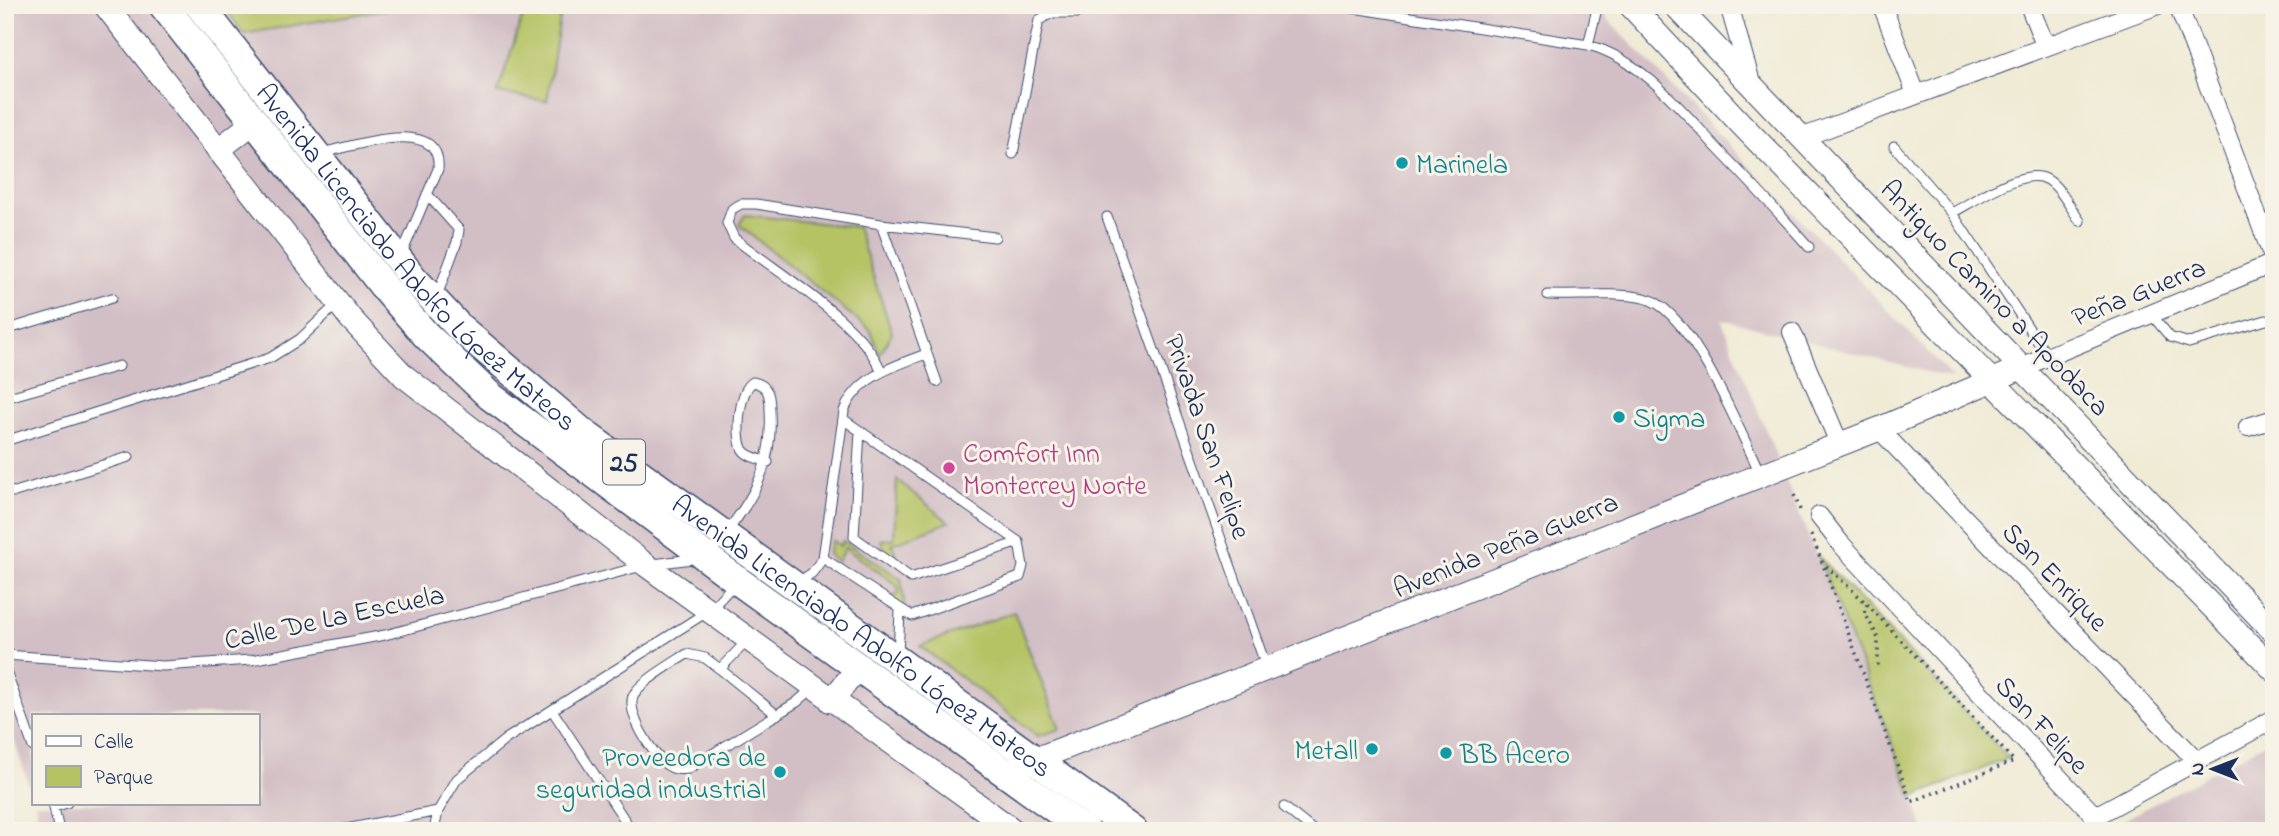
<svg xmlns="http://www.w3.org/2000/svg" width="2279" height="836" viewBox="0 0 2279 836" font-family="'Indie Flower',sans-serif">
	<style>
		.industrial { fill: #d2bec5 }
		.green { fill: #b6c365; stroke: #687962; stroke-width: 2 }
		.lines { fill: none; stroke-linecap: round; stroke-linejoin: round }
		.service-casing { stroke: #3b4b70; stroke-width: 11 }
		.minor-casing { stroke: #3b4b70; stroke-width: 20 }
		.tertiary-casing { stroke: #3b4b70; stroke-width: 25 }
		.primary-casing { stroke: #3b4b70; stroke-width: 31 }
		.path { stroke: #3b4b70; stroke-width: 3.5; stroke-dasharray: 2 5; stroke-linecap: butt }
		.service { stroke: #fff; stroke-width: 9 }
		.minor { stroke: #fff; stroke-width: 18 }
		.tertiary { stroke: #fff; stroke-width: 23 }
		.primary { stroke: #fff; stroke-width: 28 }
		.culture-dot { fill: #0f9aa8; stroke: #f7f3e8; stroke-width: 2.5 }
		.hotel-dot { fill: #d1479c; stroke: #f7f3e8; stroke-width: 2.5 }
		.labels { text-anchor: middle; stroke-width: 6; stroke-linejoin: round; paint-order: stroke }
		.shield { fill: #f7f3e8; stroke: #5d6a87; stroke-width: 2 }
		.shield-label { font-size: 26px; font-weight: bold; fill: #1b2f5e }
		.culture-label { font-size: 28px; fill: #0d838f; stroke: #f7f3e8; text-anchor: start }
		.street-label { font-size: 28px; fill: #1b2f5e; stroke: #f7f3e8 }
		.hotel-label { font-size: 28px; fill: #b23c85; stroke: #f7f3e8; text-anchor: start }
	</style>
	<rect width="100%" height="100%" fill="#f7f3e8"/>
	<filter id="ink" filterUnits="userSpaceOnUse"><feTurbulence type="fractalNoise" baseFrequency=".0143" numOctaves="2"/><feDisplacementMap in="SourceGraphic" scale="14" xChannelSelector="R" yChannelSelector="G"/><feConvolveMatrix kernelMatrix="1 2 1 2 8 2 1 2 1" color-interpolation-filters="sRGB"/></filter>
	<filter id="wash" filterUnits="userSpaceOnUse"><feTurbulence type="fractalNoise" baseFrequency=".00686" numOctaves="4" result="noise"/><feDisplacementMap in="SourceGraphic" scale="28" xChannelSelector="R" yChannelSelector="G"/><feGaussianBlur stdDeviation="1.57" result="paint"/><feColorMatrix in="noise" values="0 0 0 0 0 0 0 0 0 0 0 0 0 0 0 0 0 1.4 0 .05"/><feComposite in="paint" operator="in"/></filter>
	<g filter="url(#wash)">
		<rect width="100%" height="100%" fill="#f0ebd5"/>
		<path class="industrial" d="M5,5H1594L1954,379L1721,319L1913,797L1924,831H40L35,803H257V715H33V798L5,712Z
			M2274,738V831H2104Z"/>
		<path class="green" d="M223,5H409L244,34Z
			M526,5H562L547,101L498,93Z
			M745,215L857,227L892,333L880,354L870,330L739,225Z
			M897,480L949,522L892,544L896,555L885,552L881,540L894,539Z
			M832,540L840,546L843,541L901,579L905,609L891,598L899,594L897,585L845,548L837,562L828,554Z
			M1818,556L2009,758L1913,797Z
			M1014,612L1060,729L1038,736L920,646Z"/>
	</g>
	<g filter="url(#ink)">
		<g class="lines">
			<g class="service-casing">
				<path id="service" d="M1334,5L1588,45C1641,59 1681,109 1717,148C1748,180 1779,213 1809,247
					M1588,45L1598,5
					M1894,146L1952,213L2048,357
					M321,153C351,147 443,114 438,169L401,256
					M1013,154L1039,20L1052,13H1078L1086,5
					M427,194L459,230L457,242L437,296
					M1952,213C1973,202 2023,167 2046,179C2059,185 2071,209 2080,221
					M1107,217L1267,669
					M881,224L937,382
					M1548,295C1579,296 1614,292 1644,298C1690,307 1740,432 1760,473
					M2151,314L2170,337L2189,343L2266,320
					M5,330L112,298
					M881,371C862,322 776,272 734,238L727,223L732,209L741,204H756L881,224L995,237
					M5,398L119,366
					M843,419L1019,542L1023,566L1020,577L912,616L823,558L844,411C857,377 894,366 926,354
					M860,431L854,537L911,578L1019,542
					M5,441L270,358L300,339L337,304
					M5,491L15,492L129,457
					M797,583L812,573L823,558
					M748,640L720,669L777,715
					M5,655L163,666L251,660L385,635L646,565L707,557C745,509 774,476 770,411C770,396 769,385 753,382C739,390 735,437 743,450C748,457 760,459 768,462
					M898,656L900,611
					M5,668L33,747
					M720,669L705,658L687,654C673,663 642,681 634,694C624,711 653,756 667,765C674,770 680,770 688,769L797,702L813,688
					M552,710L632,831
					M53,803L59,831
					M54,807L67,803
					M1284,807L1314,831
					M336,831L438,811
					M434,831L438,811L457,779L506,739L710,610L735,583"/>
			</g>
			<g class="minor-casing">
				<path id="minor" d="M1729,5L1752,86
					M1882,5L1916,94
					M2029,5L2045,45
					M2178,5L2274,260
					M1801,138L2158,5
					M1792,332L1839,443
					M2023,367L2274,263
					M2248,427L2274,419
					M1879,429L2195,759
					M1819,516L1841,544L2092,813H2101L2274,719"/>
			</g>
			<g class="tertiary-casing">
				<path id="tertiary" d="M105,5L351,319L404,376L646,565L1014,831
					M1630,5L1742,125L2274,670
					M1675,5L2274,632
					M218,150L254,122
					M831,701L859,667
					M1021,765L1879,429L2023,367"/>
			</g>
			<g class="primary-casing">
				<g id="primary">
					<path d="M163,5L384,287L426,335L490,396L737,580L1086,831"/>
					<path id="s1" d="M199,5L413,278L460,328L582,432L1133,831"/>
				</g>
			</g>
			<path class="path" d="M1794,495L1801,512
				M1811,535L1822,562L1867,604L2014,761L1911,802L1822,562
				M1867,604L1865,613L1878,638V669"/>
			<use href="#service" class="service"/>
			<use href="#minor" class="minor"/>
			<use href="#tertiary" class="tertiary"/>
			<use href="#primary" class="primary"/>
		</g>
	</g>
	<g class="culture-dot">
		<circle cx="1402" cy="163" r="7"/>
		<circle cx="1619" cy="417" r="7"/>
		<circle cx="1372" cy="749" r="7"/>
		<circle cx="1446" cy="753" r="7"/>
		<circle cx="780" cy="772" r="7"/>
	</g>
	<circle class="hotel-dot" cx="949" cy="468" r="7"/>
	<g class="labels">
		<rect class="shield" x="603" y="439.5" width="42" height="45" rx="5"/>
		<g class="shield-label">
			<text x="624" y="471">25</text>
		</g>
		<g class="culture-label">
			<text x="1416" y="173">Marinela</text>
			<text x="1633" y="427">Sigma</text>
			<text x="1358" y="759" text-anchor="end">Metall</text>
			<text x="1460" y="763">BB Acero</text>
			<text x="766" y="766" text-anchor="end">Proveedora de<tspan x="766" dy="32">seguridad industrial</tspan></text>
		</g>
		<g class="street-label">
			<text dy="10" stroke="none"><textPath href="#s1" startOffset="334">Avenida Licenciado Adolfo López Mateos</textPath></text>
			<text transform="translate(2138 291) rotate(-22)" y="10">Peña Guerra</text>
			<text transform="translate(1996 297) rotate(46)" y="10">Antiguo Camino a Apodaca</text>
			<text transform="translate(1209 436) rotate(71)" y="10">Privada San Felipe</text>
			<text transform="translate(1505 544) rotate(-22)" y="10">Avenida Peña Guerra</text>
			<text transform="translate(2056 576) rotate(46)" y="10">San Enrique</text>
			<text transform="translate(334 616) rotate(-12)" y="10">Calle De La Escuela</text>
			<text dy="10" stroke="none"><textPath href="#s1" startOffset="922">Avenida Licenciado Adolfo López Mateos</textPath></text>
			<text transform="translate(2043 724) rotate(47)" y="10">San Felipe</text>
		</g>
		<g class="hotel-label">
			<text x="963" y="462">Comfort Inn<tspan x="963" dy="32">Monterrey Norte</tspan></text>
		</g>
	</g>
	<rect width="2279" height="836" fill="none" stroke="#f7f3e8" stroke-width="28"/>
	<rect x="32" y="714" width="228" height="91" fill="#f7f3e8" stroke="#9fa5b1" stroke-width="2"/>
	<rect x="46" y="736" width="35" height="10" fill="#ffffff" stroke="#9fa5b1" stroke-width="2"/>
	<text x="94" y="748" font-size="21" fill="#1b2f5e">Calle</text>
	<rect x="46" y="766" width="35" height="21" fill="#b6c365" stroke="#9fa5b1" stroke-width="2"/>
	<text x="94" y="784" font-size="21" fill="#1b2f5e">Parque</text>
	<g transform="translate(2213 769) rotate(270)" stroke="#f7f3e8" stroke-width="5" paint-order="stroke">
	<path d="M0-5L12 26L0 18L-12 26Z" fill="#1b2f5e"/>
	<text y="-10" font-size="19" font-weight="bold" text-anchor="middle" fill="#1b2f5e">N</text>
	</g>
</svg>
